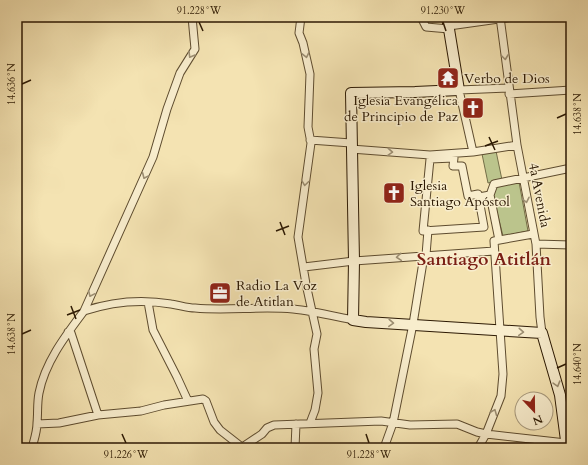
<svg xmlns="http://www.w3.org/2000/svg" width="588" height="465" viewBox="0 0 588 465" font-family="Cardo,serif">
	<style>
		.green { fill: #bbc48c; stroke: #746e48 }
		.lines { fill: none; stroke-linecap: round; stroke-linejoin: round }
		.street-casing { stroke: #5e4c2f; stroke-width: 9 }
		.secondary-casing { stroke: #2c1903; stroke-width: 12 }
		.street { stroke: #f8edcd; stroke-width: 7 }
		.secondary { stroke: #f8edcd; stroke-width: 10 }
		.oneway { stroke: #9c8e72 }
		.ticks { fill: none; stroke: #2c1903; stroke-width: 1.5 }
		.labels { text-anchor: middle; stroke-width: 3; stroke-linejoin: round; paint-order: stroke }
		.poi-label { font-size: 14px; fill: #2c1903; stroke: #f8edcd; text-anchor: start }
		.street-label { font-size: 14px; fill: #2c1903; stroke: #f8edcd }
		.district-label { font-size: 18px; font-weight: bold; fill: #7a1f14; stroke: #f8edcd }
		.neatline { fill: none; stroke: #2c1903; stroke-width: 1.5 }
		.ticks-label { font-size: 10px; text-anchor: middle; fill: #2c1903 }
	</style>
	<rect width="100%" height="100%" fill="#f4e3b2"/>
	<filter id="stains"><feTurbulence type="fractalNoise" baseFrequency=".005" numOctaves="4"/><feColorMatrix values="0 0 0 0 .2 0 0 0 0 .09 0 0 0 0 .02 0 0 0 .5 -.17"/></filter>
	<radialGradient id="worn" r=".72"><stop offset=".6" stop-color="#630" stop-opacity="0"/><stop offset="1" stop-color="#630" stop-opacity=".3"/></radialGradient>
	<path class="green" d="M496,151L502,180L488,183L482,154Z
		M519,182L528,231L503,236L492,192L496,186Z"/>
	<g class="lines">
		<g class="street-casing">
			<path id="street" d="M301,17L299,33L303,43L310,74L308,127L311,143L298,237L306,284L317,334L314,349L318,393L315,410L310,423
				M421,17L426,27L449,29
				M500,17L517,145L536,244L540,317L542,333
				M449,26L514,17
				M509,94L571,90
				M310,140L351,143
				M351,149L430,155L473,152L517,145
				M473,152L459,90L508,88
				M454,158L453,166H462L468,196L478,194L484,227L423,231L430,159Z
				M490,195L499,240
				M479,197L490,195L494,184L571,168
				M536,244L571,245
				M304,267L354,261L494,251
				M148,302L153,330L177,377L188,401
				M84,311C111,302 142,299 171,304C179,305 187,308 195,308C227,311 260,306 293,309C313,311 333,316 353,320
				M68,332L71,333L98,415
				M37,424L59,423L98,415L141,411L164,405L203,399L206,401L214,422L220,430L243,448
				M32,448C34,440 37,432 37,423C38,413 37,403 39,393C45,362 66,335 84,311L153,157L167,109L180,73L195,49L192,17
				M241,448L262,434L267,428L274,425L381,421L410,425L457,424L477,432L486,434L566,443
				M295,448L296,424
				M384,448L393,423L413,324L423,262L426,255L428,230
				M478,448L486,434L501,396L503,374L494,241L533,234"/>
		</g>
		<g class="secondary-casing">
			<path id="secondary" d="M447,17L459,90L415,92L351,93L354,261L353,320L366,322L542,333L560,395L567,448"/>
		</g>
		<use href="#street" class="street"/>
		<use href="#secondary" class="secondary"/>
	</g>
	<defs><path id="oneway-chevron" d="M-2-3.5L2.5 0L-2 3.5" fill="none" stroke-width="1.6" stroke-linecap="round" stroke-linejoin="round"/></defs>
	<g class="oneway">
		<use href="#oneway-chevron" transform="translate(191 55) rotate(121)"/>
		<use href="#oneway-chevron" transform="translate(306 55) rotate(78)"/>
		<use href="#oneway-chevron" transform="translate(505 57) rotate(83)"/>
		<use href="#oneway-chevron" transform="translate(390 152) rotate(4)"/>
		<use href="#oneway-chevron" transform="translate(145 176) rotate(114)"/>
		<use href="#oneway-chevron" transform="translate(305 183) rotate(98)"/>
		<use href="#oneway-chevron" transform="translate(526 200) rotate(78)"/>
		<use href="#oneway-chevron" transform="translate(399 257) rotate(175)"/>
		<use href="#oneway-chevron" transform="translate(91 294) rotate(114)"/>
		<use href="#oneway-chevron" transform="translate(391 323) rotate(3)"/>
		<use href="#oneway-chevron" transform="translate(521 332) rotate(4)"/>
		<use href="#oneway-chevron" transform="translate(557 384) rotate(74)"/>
		<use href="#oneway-chevron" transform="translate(494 412) rotate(-68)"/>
	</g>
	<path class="ticks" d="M199,22L203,31M443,22L446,31M22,84L31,80M557,118L566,114M489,137L495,150M485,146L498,141M280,222L285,235M276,231L289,226M71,306L76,319M67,315L80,310M22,334L31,330M557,368L566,364M122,434L126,443M366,434L369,443"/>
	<defs>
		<g id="temple-square" transform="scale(1.15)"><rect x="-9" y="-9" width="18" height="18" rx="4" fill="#8f2418" stroke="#f8edcd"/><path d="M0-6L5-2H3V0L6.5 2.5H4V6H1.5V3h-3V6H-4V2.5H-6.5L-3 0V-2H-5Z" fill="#fff"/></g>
		<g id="church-square" transform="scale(1.15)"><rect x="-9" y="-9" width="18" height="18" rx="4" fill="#8f2418" stroke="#f8edcd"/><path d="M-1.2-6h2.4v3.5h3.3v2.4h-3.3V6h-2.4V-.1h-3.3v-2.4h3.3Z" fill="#fff"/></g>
		<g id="office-square" transform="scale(1.15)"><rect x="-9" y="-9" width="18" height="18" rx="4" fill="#8f2418" stroke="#f8edcd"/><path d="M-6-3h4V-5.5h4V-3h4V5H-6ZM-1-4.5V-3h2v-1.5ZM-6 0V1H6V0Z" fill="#fff"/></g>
	</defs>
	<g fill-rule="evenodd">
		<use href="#temple-square" x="448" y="78"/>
		<use href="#church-square" x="473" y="108"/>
		<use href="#church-square" x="394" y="193"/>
		<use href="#office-square" x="220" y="293"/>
	</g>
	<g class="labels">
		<g class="poi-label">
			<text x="464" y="83">Verbo de Dios</text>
			<text x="458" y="105" text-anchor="end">Iglesia Evangélica<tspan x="458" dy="16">de Principio de Paz</tspan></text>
			<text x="410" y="190">Iglesia<tspan x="410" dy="16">Santiago Apóstol</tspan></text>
			<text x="236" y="290">Radio La Voz<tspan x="236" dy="16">de Atitlan</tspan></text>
		</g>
		<g class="street-label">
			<text transform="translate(540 195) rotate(79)" y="5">4a Avenida</text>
		</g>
		<g class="district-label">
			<text x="484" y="265">Santiago Atitlán</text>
		</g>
	</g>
	<rect width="588" height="465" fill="none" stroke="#f4e3b2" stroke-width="44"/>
	<g transform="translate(534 411) rotate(158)"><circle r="19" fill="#f8edcd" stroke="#a6987c"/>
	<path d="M0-3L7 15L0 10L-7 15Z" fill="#8f2418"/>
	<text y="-6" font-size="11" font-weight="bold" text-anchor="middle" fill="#2c1903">N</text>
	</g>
	<rect x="22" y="22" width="544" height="421" class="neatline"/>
	<g class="ticks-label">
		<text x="199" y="14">91.228°W</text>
		<text x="443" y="14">91.230°W</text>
		<text transform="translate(11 84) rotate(-90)" y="4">14.636°N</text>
		<text transform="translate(577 114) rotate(-90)" y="4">14.638°N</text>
		<text transform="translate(11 334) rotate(-90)" y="4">14.638°N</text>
		<text transform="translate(577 364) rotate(-90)" y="4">14.640°N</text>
		<text x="126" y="458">91.226°W</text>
		<text x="369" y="458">91.228°W</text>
	</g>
	<rect width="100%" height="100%" filter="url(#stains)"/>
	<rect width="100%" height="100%" fill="url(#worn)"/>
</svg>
